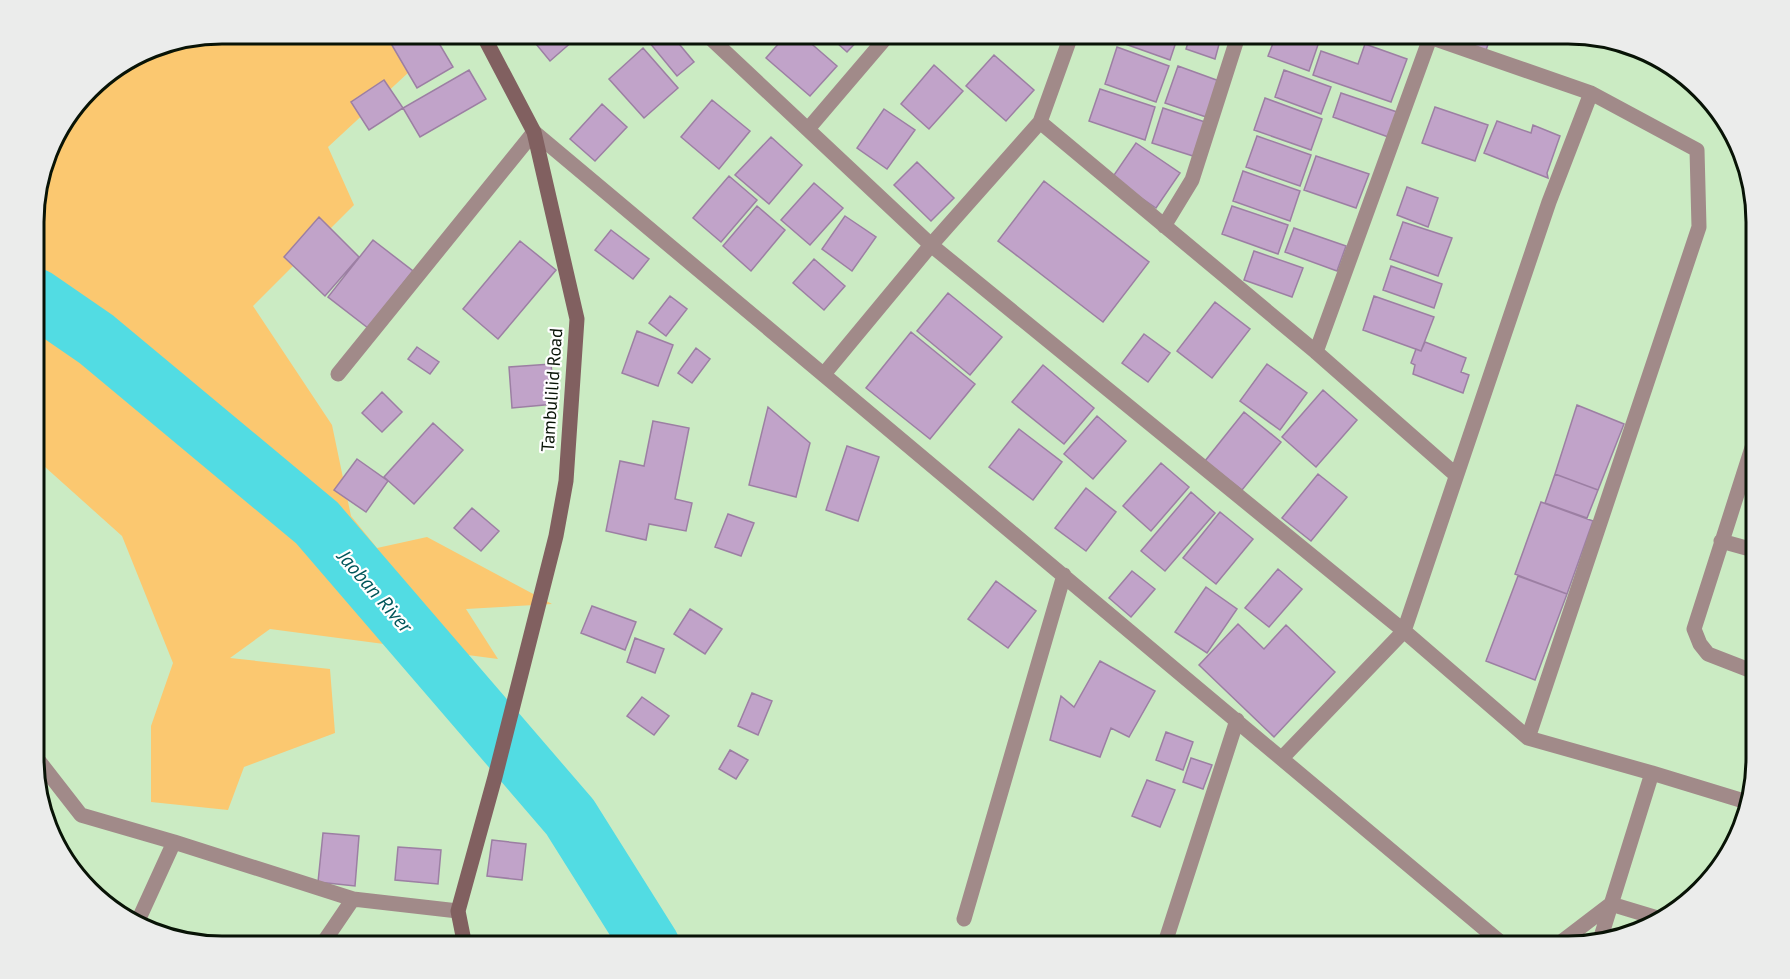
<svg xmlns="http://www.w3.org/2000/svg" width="1790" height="979" viewBox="0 0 1790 979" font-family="'PT Sans',sans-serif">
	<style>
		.green { fill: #fbc870 }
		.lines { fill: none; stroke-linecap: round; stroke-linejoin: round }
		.river { stroke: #52dce3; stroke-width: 58 }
		.building { fill: #c1a3c9; stroke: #9c7fa3; stroke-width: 1.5 }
		.street { stroke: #a18a89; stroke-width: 15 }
		.secondary { stroke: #816060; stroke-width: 15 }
		.labels { text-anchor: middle; stroke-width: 4.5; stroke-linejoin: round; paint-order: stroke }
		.street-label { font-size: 18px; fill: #081306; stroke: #fff }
		.water-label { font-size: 20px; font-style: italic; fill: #00565a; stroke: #fff }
		.rim { fill: none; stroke: #081306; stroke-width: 3 }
	</style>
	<rect width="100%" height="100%" fill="#cbebc3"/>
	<path class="green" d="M222,33H385L409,72L328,147L354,205L253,306L332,425L351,516L377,548L427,537L552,604L466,609L498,659L270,629L230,658L330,669L335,733L244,767L228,810L151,802V726L173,663L122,536L35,458V198L53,138L97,80L150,47Z"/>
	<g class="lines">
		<path class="river" d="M35,297L96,339L317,523L570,817L651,946"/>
	</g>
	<path class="building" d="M390,33H433L453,67L417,88L386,35Z
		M527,33H582L550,61Z
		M648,33H670L694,62L677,76L644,36Z
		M788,33H799L837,66L810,96L766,58Z
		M826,33H865L847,52Z
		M1117,33H1179L1170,60L1114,40Z
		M1191,33H1207L1221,37L1215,59L1186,49Z
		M1277,33H1322L1309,71L1268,56Z
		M1475,33H1492L1485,53L1470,48Z
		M1365,44L1407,59L1391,102L1313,75L1321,51L1358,64Z
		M1117,47L1169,66L1156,102L1105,84Z
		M643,48L678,88L644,118L609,79Z
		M994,55L1034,90L1006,121L966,86Z
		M934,65L963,91L929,129L901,104Z
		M1178,66L1222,82L1209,118L1165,103Z
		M469,70L486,99L420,137L403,108Z
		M1284,70L1331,87L1321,114L1275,97Z
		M384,80L403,108L369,130L351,102Z
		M1100,89L1155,107L1145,140L1089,121Z
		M1341,93L1400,113L1391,138L1333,117Z
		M1265,98L1322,119L1311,150L1254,130Z
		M712,100L750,131L719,169L681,137Z
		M602,104L627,127L595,161L570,139Z
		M1435,107L1488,125L1475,161L1422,143Z
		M1163,108L1205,122L1193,156L1152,143Z
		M884,109L915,130L887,169L857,148Z
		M1497,121L1531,133L1533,125L1560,136L1547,173L1548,178L1484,153Z
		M1257,136L1311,155L1300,186L1246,167Z
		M771,137L802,165L769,204L735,175Z
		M1136,143L1180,173L1156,208L1112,178Z
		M1316,156L1369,174L1356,208L1304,190Z
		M917,162L954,198L931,221L894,185Z
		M1243,171L1300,191L1290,221L1233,201Z
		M729,176L757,200L721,242L693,218Z
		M1044,181L1149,262L1103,322L998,241Z
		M814,183L843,208L810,245L781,220Z
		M1407,187L1438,198L1428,227L1397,215Z
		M757,206L785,230L751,271L723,246Z
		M1232,206L1288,225L1278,254L1222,234Z
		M845,216L876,237L852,271L822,249Z
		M319,217L359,257L325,296L284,257Z
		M1403,222L1452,238L1438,276L1390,259Z
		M1294,228L1346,246L1337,271L1285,252Z
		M611,230L649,259L633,279L595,250Z
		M373,240L413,271L368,328L328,297Z
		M520,241L556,270L498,339L463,309Z
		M1254,251L1303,268L1292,297L1244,280Z
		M814,259L845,286L824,310L793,283Z
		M1391,266L1442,284L1434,308L1383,290Z
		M948,293L1002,337L970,375L917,331Z
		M670,296L687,309L666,336L649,323Z
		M1374,296L1434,317L1421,351L1363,330Z
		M1215,302L1250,329L1212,378L1177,351Z
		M637,331L673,345L658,386L622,373Z
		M911,332L975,384L930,439L866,388Z
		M1144,334L1170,353L1148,382L1122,363Z
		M1425,342L1466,358L1461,372L1469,375L1463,393L1413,374L1415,365L1411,363L1416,349L1421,351Z
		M417,347L439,362L430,374L408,359Z
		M696,348L710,359L692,383L678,373Z
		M551,364L555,404L512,408L509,367Z
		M1267,364L1307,393L1280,430L1240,401Z
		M1043,365L1094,408L1064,444L1012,402Z
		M1323,390L1357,420L1316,467L1282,437Z
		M382,392L402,412L382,432L362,413Z
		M1577,405L1624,424L1598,490L1555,474Z
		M768,407L810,443L796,497L749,485Z
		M1244,412L1281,442L1242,490L1205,461Z
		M1097,416L1126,441L1093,479L1064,454Z
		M653,421L689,428L675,499L692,503L686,531L649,524L646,540L606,531L620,461L644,466Z
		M433,423L463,450L414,504L384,477Z
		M1019,429L1062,462L1033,500L989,467Z
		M847,446L879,457L858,521L826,510Z
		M357,459L388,481L366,512L334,490Z
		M1161,463L1189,487L1151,531L1123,506Z
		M1318,474L1347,497L1311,541L1282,518Z
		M1555,474L1598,490L1587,518L1545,503Z
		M1086,488L1116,512L1086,551L1055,528Z
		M1191,492L1215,513L1165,571L1141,551Z
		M1541,502L1593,521L1567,594L1515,574Z
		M472,508L499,531L481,551L454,528Z
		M1220,512L1253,539L1216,584L1183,558Z
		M728,514L754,523L741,556L715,547Z
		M1278,569L1302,589L1269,627L1245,608Z
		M1132,571L1155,589L1131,617L1109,598Z
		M1518,576L1567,594L1535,680L1486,661Z
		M996,581L1036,611L1008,648L968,619Z
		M1206,587L1237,609L1207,653L1175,632Z
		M592,606L636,622L625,650L581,633Z
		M690,609L722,629L705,654L674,634Z
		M1238,624L1264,649L1286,625L1335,672L1274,737L1199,665Z
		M635,638L664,649L655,673L627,662Z
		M1100,661L1155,691L1129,737L1111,728L1100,757L1050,740L1061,696L1074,707Z
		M752,693L772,701L758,735L738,726Z
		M642,697L669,716L654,735L627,716Z
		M1166,732L1193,742L1183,770L1156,760Z
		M730,750L748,760L736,779L719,769Z
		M1191,758L1212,765L1203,789L1183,782Z
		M1147,780L1175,790L1160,827L1132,816Z
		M323,833L359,836L355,886L318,882Z
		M492,840L526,844L522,880L487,876Z
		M398,847L441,850L438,884L395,880Z"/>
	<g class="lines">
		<path class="street" d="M705,33L931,245L1404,631L1528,738L1652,773
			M1418,33L1591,93L1697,150L1699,227L1528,738
			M1040,122L1316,352L1456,475
			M808,129L890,33
			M1164,226L1192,180L1239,33
			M1316,352L1430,38
			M338,374L534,132L1505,946
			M824,374L931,245L1040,122L1072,33
			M1757,432L1694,629L1700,644L1708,654L1757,673
			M1721,541L1757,551
			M35,756L81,815L174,842L353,899
			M1282,758L1404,631L1549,202L1591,93
			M964,919L1064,575
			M137,923L174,842
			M1600,940L1652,773L1747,802
			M321,946L353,899L458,911
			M1164,946L1237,720
			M1556,946L1611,904L1664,920"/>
		<path class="secondary" d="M465,946L458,911L495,777L556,536L566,481L577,319L534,132L482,33"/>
	</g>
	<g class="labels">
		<g class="street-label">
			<text transform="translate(552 390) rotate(-86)" y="6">Tambulilid Road</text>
		</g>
		<g class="water-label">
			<text transform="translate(375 591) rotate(49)" y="7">Jaoban River</text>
		</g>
	</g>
	<path d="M0 0H1790V979H0ZM222 44H1568A178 178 0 0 1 1746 222V758A178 178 0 0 1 1568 936H222A178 178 0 0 1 44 758V222A178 178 0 0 1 222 44Z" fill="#ebeceb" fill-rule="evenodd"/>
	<path class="rim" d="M222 44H1568A178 178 0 0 1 1746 222V758A178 178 0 0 1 1568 936H222A178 178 0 0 1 44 758V222A178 178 0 0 1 222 44Z"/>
</svg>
